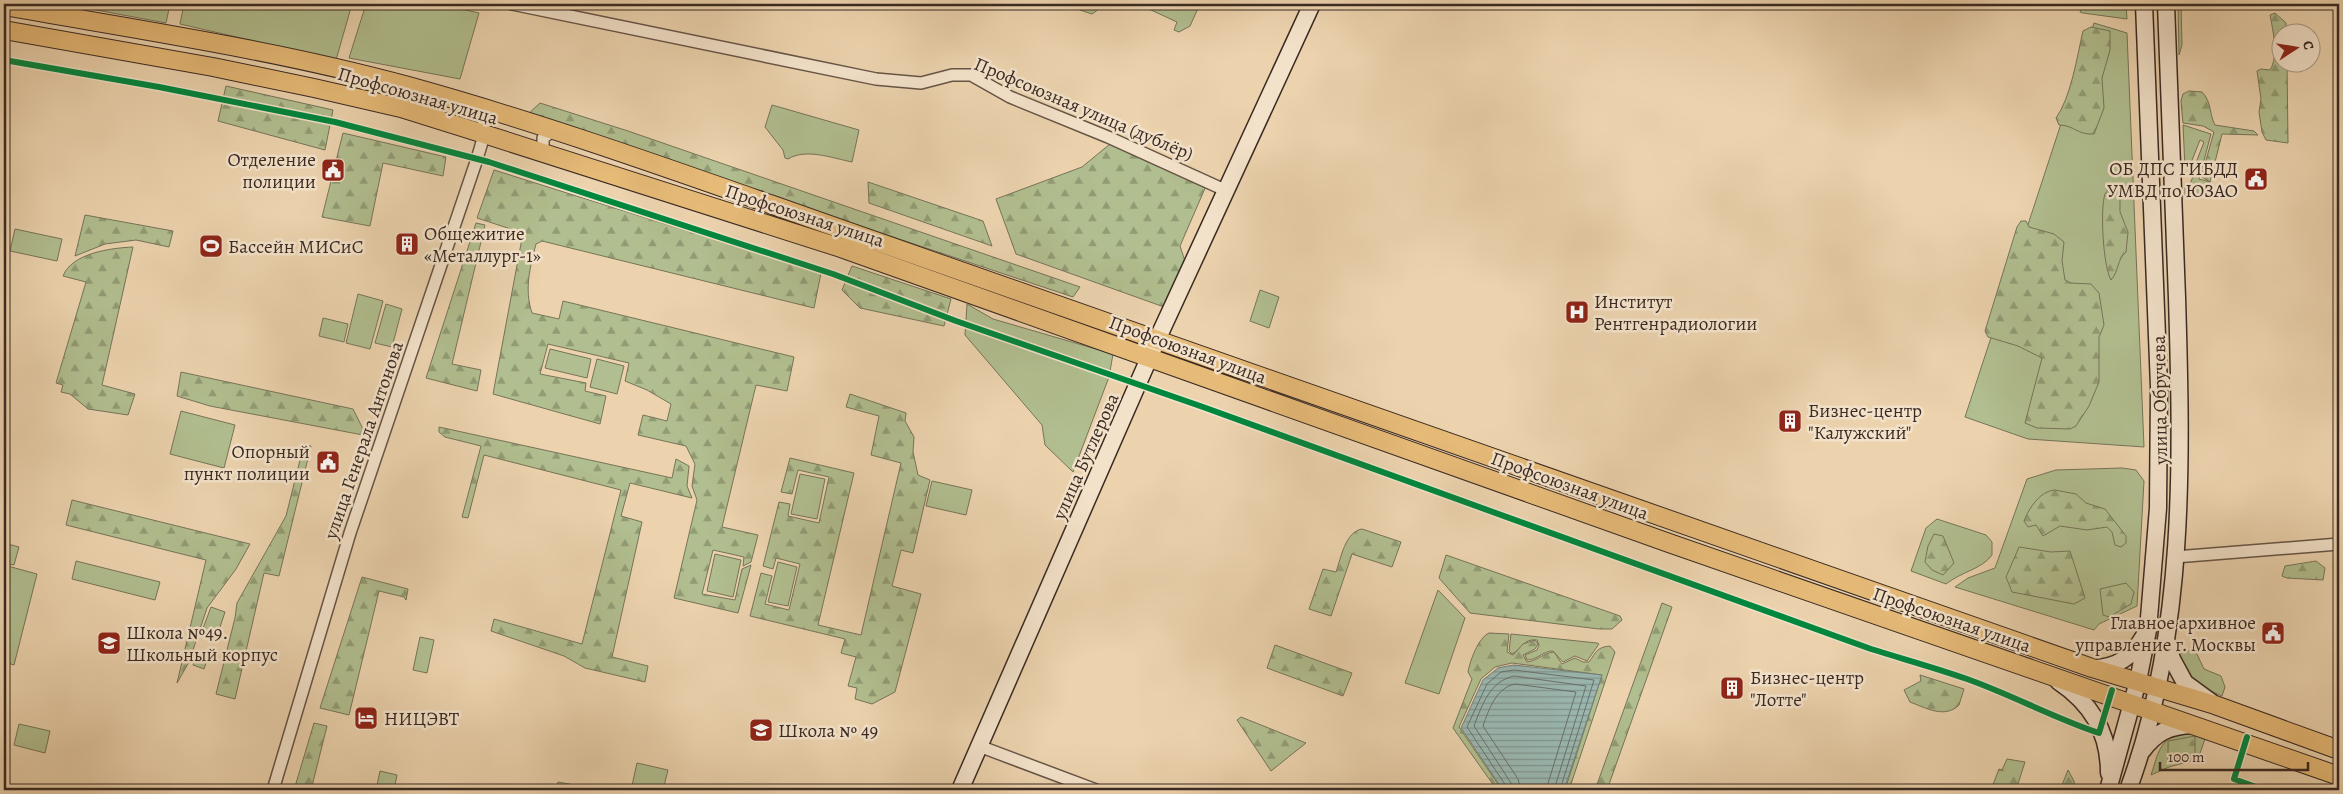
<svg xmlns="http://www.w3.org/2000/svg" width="2343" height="794" viewBox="0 0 2343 794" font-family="Alegreya,serif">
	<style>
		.green { fill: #b1be8f; stroke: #767459 }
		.forest { fill: url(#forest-firs); stroke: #767459 }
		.water { fill: url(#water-rules); stroke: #747f78 }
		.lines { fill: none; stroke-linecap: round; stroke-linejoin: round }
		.shore { stroke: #6a706a; stroke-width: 1 }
		.street-casing { stroke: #665446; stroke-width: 14 }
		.secondary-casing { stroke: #3a2a23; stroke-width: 19 }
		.primary-casing { stroke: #3a2a23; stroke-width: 20 }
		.street { stroke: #f3e2ca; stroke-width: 11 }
		.secondary { stroke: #f3e2ca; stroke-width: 16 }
		.primary { stroke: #e6ba77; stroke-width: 18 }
		.cycleway-casing { stroke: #f3e2ca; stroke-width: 9 }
		.cycleway { stroke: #00873e; stroke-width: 6 }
		.labels { text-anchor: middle; stroke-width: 5; stroke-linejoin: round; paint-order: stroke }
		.street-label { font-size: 19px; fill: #3a2a23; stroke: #f3e2ca }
		.poi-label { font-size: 19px; fill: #3a2a23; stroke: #f3e2ca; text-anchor: start }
	</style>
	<defs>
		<pattern id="forest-firs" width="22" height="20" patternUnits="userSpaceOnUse" patternTransform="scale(1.25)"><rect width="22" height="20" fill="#b1be8f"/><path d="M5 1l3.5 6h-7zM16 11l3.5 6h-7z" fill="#919b74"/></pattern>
		<pattern id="water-rules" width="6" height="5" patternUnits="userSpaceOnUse" patternTransform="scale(1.25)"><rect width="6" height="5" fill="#9ab7b0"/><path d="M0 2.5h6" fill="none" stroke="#7f958f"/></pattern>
	</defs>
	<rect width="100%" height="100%" fill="#ecd3ae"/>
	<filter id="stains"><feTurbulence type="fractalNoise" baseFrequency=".004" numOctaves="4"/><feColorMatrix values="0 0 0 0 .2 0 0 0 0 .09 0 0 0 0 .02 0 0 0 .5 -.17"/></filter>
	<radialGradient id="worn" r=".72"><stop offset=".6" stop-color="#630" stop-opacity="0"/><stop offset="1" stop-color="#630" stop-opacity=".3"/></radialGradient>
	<path class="green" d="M64,4H170L166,23Z
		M184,4H352L336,60L180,24Z
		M366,4H439L479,13L460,79L349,58Z
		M1073,4H1100L1099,9L1092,14L1080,10Z
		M1138,4H1200L1190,26L1179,32L1174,30L1177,22Z
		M2083,4H2126L2127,19L2083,13L2080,12Z
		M2178,4H2181L2182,45L2179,55Z
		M2094,23L2127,33L2144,447L2028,439L1965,417Z
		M772,105L859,130L852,162C832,158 806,148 788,159L785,158L783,150L765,127Z
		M2183,125L2211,134L2199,179L2210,182L2206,194L2185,197V184H2190L2194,174L2192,173L2204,142L2200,140L2189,168H2185Z
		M15,229L62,239L57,261L10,251Z
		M1260,290L1279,297L1269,328L1250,321Z
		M358,294L383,301L370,349L346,343Z
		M386,304L402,309L392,347L375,343Z
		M967,304L993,319L1113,354L1109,377L1073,472L1045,445L1042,425L965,335Z
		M323,318L348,324L344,342L319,336Z
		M550,349L591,359L587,378L545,368Z
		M597,359L624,366L617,394L590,387Z
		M181,411L235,425L224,468L170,454Z
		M2122,468L2136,470L2144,481L2137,606L2099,624L2094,630L1955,587L1968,578L1995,568L2027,479L2056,470Z
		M800,474L825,479L817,519L791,514Z
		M932,481L972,490L966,515L926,506Z
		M1937,519L1986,535L1992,542V555C1982,569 1961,572 1946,584L1911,571L1926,528Z
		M4,543L19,547L14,565L4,563Z
		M715,554L741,560L733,597L707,591Z
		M76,561L160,582L155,600L72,579Z
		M778,562L797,567L788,606L768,602Z
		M4,565L37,574L14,665L4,662Z
		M1438,590L1465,618L1439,694L1405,683Z
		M211,607L225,612L217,636L202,631Z
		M1511,634L1597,643L1599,644L1587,661L1575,656L1563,662L1553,651C1543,651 1537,660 1527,660L1525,655L1537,650L1539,645L1537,640C1524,638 1522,649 1512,654L1509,651Z
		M420,637L434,640L427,673L413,670Z
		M198,650L209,654L204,669L193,665Z
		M2195,650L2204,669L2221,676L2225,687L2222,696C2197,685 2185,680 2178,652Z
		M19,724L50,731L45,753L14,745Z
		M2182,730L2206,736L2198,759L2169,767L2151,775C2159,751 2158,743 2182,730Z
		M637,763L668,770L663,790H631Z
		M380,771L397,775L394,790H376Z
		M558,782L601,790H556Z"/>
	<path class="forest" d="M2275,13L2286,23V32H2280V62L2287,63L2288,143L2266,140L2262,132L2259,112L2261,99L2257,71L2261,69L2270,70C2279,56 2273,31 2270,15Z
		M2091,27L2110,31V50L2102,78L2104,108L2094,134C2077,135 2074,125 2059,125L2056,118C2071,97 2077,57 2083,31Z
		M226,86L333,110L325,150L218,121Z
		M2189,91L2202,92C2212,102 2209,114 2215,125L2254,131L2258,135L2222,134L2210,182L2202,177V174L2214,132L2203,126L2183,123L2181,101L2183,94Z
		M540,103L628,131L1080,287L1073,297L527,115Z
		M343,133L446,157L443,176L383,163L370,226L322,217Z
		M1110,144L1206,186L1180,246L1186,264L1164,307L1016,254L996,199L1082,167Z
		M494,170L821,273L814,308L542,241L536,244C530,268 524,289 532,313L559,319L563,301L794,357L787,391L756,385L722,527L758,535L751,562L743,566L744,557L713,550L702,594L735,600L742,569L751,565L738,613L674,598L697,500L692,486L695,464L686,446L638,435L643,415L667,421L671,404L647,390L625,381L629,363L548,344L540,374L586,383L585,391L606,396L600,424L493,394L523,233L477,218Z
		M868,182L983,221L992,246L869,203Z
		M2111,184L2118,185L2120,192V212L2128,232L2126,252C2117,259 2119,271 2111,280C2103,266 2100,209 2105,194C2107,191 2110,187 2111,184Z
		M85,215L173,231L169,247L136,240L105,244L75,256Z
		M2021,221H2026L2029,227L2054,234L2064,242L2062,261L2065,280L2071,283L2091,284L2099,293L2104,325L2099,337V382L2089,406L2076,426L2070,429L2037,428L2025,423L2042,358L2018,346L1988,337L1985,331L2017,227Z
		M476,223L485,225L452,364L481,370L477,391L426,378Z
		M133,247L102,385L135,394L128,415L88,409L70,394L61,392L63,385L56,383L86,282L63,276C72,253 111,248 133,247Z
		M852,266L951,299L944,326L860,308L842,290Z
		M181,372L353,409L363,429V435L210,406L177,396Z
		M850,394L906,413L905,421L914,437L913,452L918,475L930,480L913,553L901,550L892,586L921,594L895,692L872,704L855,699L857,688L848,686L856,657L841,653L845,639L750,616L761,573L772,576L765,604L789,610L800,564L776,558L773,569L763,566L779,502L790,504L788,516L819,523L829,477L798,470L792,494L781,492L790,458L854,473L818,625L861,635L901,463L871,455L879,416L846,407Z
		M439,427L672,478L676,459L689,466L687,486L692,498L630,483L621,516L642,522L612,657L648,666L645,682L585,668L564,656L491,631L494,619L582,644L621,490L484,455L468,518L462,517L481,446L445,437L439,432Z
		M304,444L311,446L279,576L264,573L235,699L216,694L235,618L237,603L286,516Z
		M2055,490L2076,494L2086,503L2105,509L2126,536V543L2121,547L2115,545L2112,532L2107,527L2087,530L2060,526L2043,536L2036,525L2028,527L2024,521C2029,508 2040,491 2055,490Z
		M72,500L250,544L236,569L207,608L189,662L177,683L206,560L66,525Z
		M1362,529L1401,542L1392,567L1352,554L1331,616L1309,609L1323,569L1336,572C1341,558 1345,532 1362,529Z
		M1934,534L1943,536L1954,563L1943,575L1932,570L1925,562L1928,546Z
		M2019,547L2051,552L2070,551L2085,598L2074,604L2012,592L2006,577Z
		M1446,555L1620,616L1622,620L1612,629H1599L1470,613L1439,578Z
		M2316,561L2325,568L2323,580L2287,578L2282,576L2285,566Z
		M362,577L408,589L406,600L404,597L379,591L349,715L320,708Z
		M2126,583L2134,592L2131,604L2109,617L2103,615L2100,589Z
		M1662,603L1672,607L1607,790H1595Z
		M1489,633L1509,634L1507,652L1513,655L1523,644L1535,640L1538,644L1535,649L1523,655L1527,662C1537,661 1543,653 1554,652L1562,664L1575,658L1583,662H1589C1596,652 1597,647 1610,646L1615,652L1569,790H1565L1602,675L1512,663L1495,667L1481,679L1459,727L1502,790H1497L1453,728L1472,679L1468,672C1470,661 1478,638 1489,633Z
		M1275,645L1352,673L1343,696L1267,668Z
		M1920,675L1964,689L1959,705C1945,719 1926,708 1910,702L1904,690L1921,681Z
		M1241,717L1306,743L1271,771L1237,720Z
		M314,723L327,726L311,790H294Z
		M2195,736V755L2168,761V741Z
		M2007,759L2025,762L2016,790H1991L1999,769L2002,770Z
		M2068,770L2074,781L2075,790H2060Z"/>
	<path class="water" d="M1514,665L1602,675L1564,790H1503L1461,728L1483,680L1498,668Z"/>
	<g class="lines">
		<path class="shore" d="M1507,790L1506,786L1467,727L1487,684L1501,672L1514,670L1594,680L1560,790
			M1513,790L1511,783L1474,726C1482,705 1490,681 1514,676L1586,686L1554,790
			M1521,790L1518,779L1483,726C1489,709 1496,688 1515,684L1576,692L1546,790"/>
		<g class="street-casing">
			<path id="street" d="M512,4L876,79L921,83L952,75H971L1010,97L1108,137L1227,191
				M549,155L543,147V138L551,132H557
				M2175,557L2339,544
				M979,746L1096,790
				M273,790L350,533L477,159C483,137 491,125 475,105"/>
		</g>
		<g class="secondary-casing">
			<path id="secondary" d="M2166,639L2172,659L2185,683L2211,702
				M2092,668C2117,668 2132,657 2144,636
				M2058,681C2091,703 2109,732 2109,773
				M2142,751C2156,732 2169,726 2193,725
				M960,790L1157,340L1312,4
				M2108,790L2138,681L2148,630L2158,508L2159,387L2144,4
				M2128,790C2186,634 2182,462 2177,298C2173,200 2169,102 2166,4"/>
		</g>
		<g class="primary-casing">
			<path id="primary" d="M4,6C139,30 276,50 408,86C542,123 673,170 804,216L2092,668L2215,705L2339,750
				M4,30L213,67L314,88L401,108L484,134L841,248L1669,543L2339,776"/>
		</g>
		<use href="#street" class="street"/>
		<use href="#secondary" class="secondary"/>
		<use href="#primary" class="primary"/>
		<g class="cycleway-casing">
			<path id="cycleway" d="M4,60L159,87L335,122L489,162L833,274L956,321L1203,407L1871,649C1903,659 1936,668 1967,679C2012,695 2054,718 2099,733L2112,690
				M2247,737L2234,779L2264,790"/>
		</g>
		<use href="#cycleway" class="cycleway"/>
	</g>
	<defs>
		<g id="civic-square" transform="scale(1.25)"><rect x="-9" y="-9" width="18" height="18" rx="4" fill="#8f2418" stroke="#f3e2ca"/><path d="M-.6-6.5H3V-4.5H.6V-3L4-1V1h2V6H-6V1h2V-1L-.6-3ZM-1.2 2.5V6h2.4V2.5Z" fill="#fff"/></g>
		<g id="building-square" transform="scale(1.25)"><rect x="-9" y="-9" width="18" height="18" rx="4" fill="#8f2418" stroke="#f3e2ca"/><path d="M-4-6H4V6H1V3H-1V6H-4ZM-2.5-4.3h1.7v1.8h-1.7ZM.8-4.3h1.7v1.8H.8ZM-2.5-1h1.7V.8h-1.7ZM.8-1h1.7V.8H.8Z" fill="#fff"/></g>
		<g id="stadium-square" transform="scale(1.25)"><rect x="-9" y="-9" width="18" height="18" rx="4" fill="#8f2418" stroke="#f3e2ca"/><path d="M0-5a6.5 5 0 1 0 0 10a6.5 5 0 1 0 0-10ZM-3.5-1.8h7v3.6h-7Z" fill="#fff"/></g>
		<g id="hospital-square" transform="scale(1.25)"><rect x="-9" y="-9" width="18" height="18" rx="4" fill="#8f2418" stroke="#f3e2ca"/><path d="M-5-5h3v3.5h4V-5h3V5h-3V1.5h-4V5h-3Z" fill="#fff"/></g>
		<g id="school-square" transform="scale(1.25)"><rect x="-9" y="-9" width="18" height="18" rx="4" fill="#8f2418" stroke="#f3e2ca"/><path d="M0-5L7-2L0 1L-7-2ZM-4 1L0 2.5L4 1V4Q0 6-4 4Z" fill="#fff"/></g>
		<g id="hotel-square" transform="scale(1.25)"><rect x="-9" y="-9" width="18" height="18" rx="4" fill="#8f2418" stroke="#f3e2ca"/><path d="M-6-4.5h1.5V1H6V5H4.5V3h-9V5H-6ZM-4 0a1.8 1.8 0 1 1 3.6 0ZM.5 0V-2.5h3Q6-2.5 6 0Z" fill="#fff"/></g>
	</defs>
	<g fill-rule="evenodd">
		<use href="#civic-square" x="333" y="170"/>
		<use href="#civic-square" x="2256" y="179"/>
		<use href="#building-square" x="407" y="244"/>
		<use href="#stadium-square" x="211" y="246"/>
		<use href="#hospital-square" x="1577" y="312"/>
		<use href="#building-square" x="1790" y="421"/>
		<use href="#civic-square" x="328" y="462"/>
		<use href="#civic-square" x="2273" y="633"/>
		<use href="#school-square" x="109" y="643"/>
		<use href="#building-square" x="1732" y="688"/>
		<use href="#hotel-square" x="366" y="718"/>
		<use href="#school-square" x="761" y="730"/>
	</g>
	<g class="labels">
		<g class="street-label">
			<text transform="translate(418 95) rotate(16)" y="7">Профсоюзная улица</text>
			<text transform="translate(1084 108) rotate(23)" y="7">Профсоюзная улица (дублёр)</text>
			<text transform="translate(805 215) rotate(18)" y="7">Профсоюзная улица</text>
			<text transform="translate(1188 349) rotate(20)" y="7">Профсоюзная улица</text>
			<text transform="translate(2159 400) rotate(-91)" y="7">улица Обручева</text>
			<text transform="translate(363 440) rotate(-71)" y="7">улица Генерала Антонова</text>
			<text transform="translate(1085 456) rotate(-66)" y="7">улица Бутлерова</text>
			<text transform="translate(1570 485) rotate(20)" y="7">Профсоюзная улица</text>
			<text transform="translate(1952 619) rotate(19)" y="7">Профсоюзная улица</text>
		</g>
		<g class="poi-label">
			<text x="316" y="166" text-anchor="end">Отделение<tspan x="316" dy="22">полиции</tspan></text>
			<text x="2238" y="175" text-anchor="end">ОБ ДПС ГИБДД<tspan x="2238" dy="22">УМВД по ЮЗАО</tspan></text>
			<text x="424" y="240">Общежитие<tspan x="424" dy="22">«Металлург-1»</tspan></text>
			<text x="228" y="253">Бассейн МИСиС</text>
			<text x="1594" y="308">Институт<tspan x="1594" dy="22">Рентгенрадиологии</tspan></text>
			<text x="1808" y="417">Бизнес-центр<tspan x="1808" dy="22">"Калужский"</tspan></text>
			<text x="310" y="458" text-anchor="end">Опорный<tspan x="310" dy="22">пункт полиции</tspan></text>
			<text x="2256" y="629" text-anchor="end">Главное архивное<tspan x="2256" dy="22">управление г. Москвы</tspan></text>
			<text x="126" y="639">Школа №49.<tspan x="126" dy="22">Школьный корпус</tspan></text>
			<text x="1750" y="684">Бизнес-центр<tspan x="1750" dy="22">"Лотте"</tspan></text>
			<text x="384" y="725">НИЦЭВТ</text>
			<text x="778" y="737">Школа № 49</text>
		</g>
	</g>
	<rect width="2343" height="794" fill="none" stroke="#ecd3ae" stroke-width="20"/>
	<rect x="5" y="5" width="2333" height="784" fill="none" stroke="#3a2a23" stroke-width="2.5"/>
	<rect x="10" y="10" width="2323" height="774" fill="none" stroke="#3a2a23"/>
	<g transform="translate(2296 48) rotate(78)"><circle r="24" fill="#f3e2ca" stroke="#a99887"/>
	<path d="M0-4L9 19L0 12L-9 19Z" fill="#8f2418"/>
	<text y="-8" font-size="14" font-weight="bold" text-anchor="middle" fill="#3a2a23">С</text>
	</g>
	<path d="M2160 762v8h148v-8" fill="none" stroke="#3a2a23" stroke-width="2.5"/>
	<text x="2168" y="762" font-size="15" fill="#3a2a23" stroke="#f3e2ca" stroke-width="4" paint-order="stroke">100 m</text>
	<rect width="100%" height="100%" filter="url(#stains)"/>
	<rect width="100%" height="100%" fill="url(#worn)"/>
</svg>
